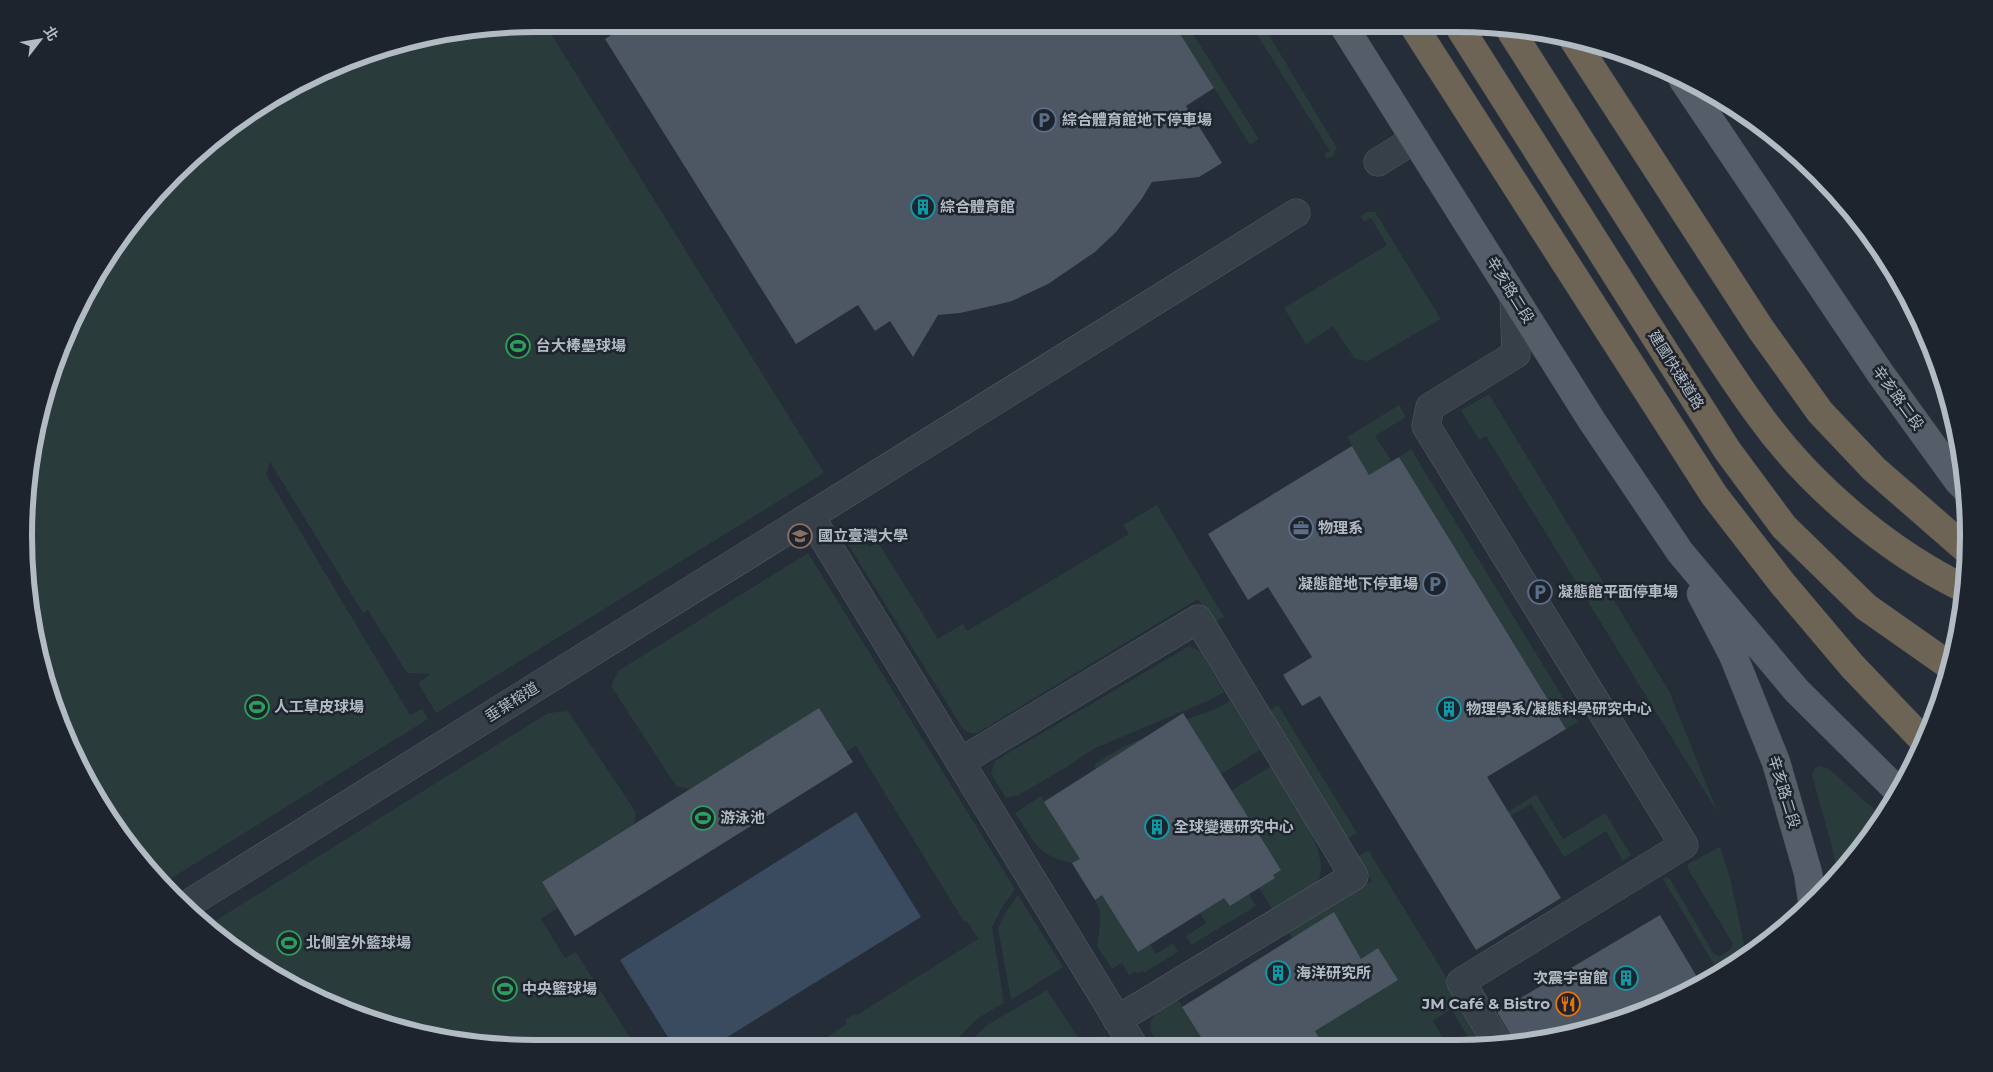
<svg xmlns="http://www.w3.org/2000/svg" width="1993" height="1072" viewBox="0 0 1993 1072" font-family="Montserrat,'Noto Sans TC',sans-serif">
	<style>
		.green { fill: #293b3b }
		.water { fill: #3b4b5f }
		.building { fill: #4c5763 }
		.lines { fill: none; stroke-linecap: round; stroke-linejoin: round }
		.minor-casing { stroke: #555d66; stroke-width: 29 }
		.major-casing { stroke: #414851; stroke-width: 29 }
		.highway-casing { stroke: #424a53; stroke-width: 29 }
		.minor { stroke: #373f48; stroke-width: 28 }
		.major { stroke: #555e68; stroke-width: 28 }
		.highway { stroke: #6d6455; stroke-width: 28 }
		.labels { text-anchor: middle; stroke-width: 5; stroke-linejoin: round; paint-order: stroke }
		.poi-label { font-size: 15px; font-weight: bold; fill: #b2bac4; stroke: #1d242d; text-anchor: start }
		.street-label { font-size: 15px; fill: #b2bac4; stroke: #1d242d }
		.rim { fill: none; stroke: #b2bac4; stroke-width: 6 }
	</style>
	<rect width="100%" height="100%" fill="#242d38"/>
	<path class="green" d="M536,24H545L824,473L436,713L418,683L430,674L407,673L368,610L363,613L270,462L266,474L410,715L422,709L428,719L162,884L151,874L110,820L63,732L41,668L25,570V502L41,404L63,340L110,252L151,198L224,130L280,92L371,51L436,34Z
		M1174,24H1187L1259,139L1250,145Z
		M1251,25H1263L1337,148L1333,156L1327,159L1324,154L1330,151Z
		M1367,212H1375L1441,319L1368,361L1355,359L1333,326L1306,344L1284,308L1387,245L1371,218L1364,222L1361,216Z
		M1489,394L1669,691L1718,813L1486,436L1479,440L1461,410Z
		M1399,405L1406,417L1375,436L1392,462L1369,475L1347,437Z
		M1411,449L1578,722L1566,729L1399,457Z
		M1157,505L1224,617L1213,623L1198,599L977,733H970L963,729L844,538L848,529L855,524L869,547L878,542L938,639L963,624L967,631L1129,534L1123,525Z
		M808,553L1015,889L1003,906L992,927L1004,1003L978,1018L951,1046H803L813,1040L816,1044L847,1024L845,1020L855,1014L857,1015L978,939L967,921L964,922L856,746L846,752L819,709L690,789L676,786L611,686L618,671Z
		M1189,646L1200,651L1224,692L1210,700L1093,749L1065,768L1019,795L1006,798L991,773L995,761Z
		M1230,701L1260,750L1221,774L1232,790L1271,766C1287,793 1333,852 1318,882L1274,912L1259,888L1249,894L1256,906L1191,945L1186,936L1206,923L1200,913L1178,927L1174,919L1159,938L1150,944L1156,954L1173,943L1178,952L1144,973L1143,971L1137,974L1136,971L1129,975L1122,963L1112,969L1097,946L1100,925V912L1095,900L1072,863C1037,856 1033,840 1015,813L1041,796L1044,801L1096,769L1094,765C1118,747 1160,730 1188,719C1203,713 1217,710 1230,701Z
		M1278,705L1357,833L1347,839L1268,711Z
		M568,711L636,812L634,824L542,882L558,908L541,919L565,958L576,952L636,1047H503L403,1031L280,980L224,942L207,926L548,713Z
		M1820,766L1829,769L1883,817L1838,877L1832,847L1812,775L1815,768Z
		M1536,794L1563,839L1605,813L1631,855L1623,861L1606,831L1564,857L1531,804L1510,816L1508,812Z
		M1720,847L1730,878L1747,957L1719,973L1663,879L1666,877L1670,879L1714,954L1720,956L1731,949L1733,944L1688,869V864Z
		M1368,850L1482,1035L1471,1042L1451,1009L1433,1021L1447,1044L1159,1045C1157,1041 1152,1036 1151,1031C1146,1015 1166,1005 1177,999L1183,1007L1293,939L1288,931L1372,881L1357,857Z
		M1018,895L1063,967L1011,1000L998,928L1005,913Z
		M1047,990L1078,1037L1066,1045L966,1046L987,1025Z
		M1105,1035L1111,1045H1088Z"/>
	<path class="water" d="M856,812L921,917L713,1046L674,1047L620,960Z"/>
	<path class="building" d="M629,24H1174L1214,88L1186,106L1222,163L1199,177L1152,182L1141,200L1116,232L1095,252L1048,284L1012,301L996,305L960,313L938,315L913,357L890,321L875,331L858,305L796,344L605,39Z
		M1352,446L1369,475L1399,457L1566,729L1487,777L1561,898L1476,950L1320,696L1302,706L1283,675L1312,657L1268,587L1248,600L1208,534Z
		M819,708L853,762L575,936L542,882Z
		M1183,713L1281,870L1273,875L1275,878L1230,906L1224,898L1138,952L1102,895L1095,900L1083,881L1072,863L1080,859L1044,802Z
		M1334,912L1361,959L1378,948L1398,980L1315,1031L1323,1045H1206L1182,1007Z
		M1660,915L1700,982L1622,1021L1524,1044H1516L1497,1012Z"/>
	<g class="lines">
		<g class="minor-casing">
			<path id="minor" d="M1378,162L1415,139
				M810,516L1133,1045
				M960,762L1198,619L1354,876L1117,1020
				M185,906L1296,213
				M1498,1044L1461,982L1684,845L1426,426L1430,407L1516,354L1514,297"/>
		</g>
		<g class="major-casing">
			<path id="major" d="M1343,25L1592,421L1680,552L1797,691L1900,793
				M1683,80L1880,373L1958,481L1966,489
				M1701,594L1733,655L1776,762L1808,873L1812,900"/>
		</g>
		<g class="highway-casing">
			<path id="highway" d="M1413,25L1714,495L1782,583L1853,667L1924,741
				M1458,25L1727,450L1784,527L1866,607L1950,666
				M1509,28C1565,116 1620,205 1677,293C1704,333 1730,376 1759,415C1810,486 1887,551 1965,589
				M1573,39L1760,328L1820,412L1874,469L1967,550"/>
		</g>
		<use href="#minor" class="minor"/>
		<use href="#major" class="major"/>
		<use href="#highway" class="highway"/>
	</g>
	<defs>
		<g id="parking-ring" transform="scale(1.25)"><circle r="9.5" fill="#1d242d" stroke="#5c6f8a" stroke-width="1.5"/><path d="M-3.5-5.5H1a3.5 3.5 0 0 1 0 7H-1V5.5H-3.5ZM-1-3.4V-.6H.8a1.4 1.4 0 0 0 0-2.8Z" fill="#5c6f8a"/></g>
		<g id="building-ring" transform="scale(1.25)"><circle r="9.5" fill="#1d242d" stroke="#0f9aa8" stroke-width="1.5"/><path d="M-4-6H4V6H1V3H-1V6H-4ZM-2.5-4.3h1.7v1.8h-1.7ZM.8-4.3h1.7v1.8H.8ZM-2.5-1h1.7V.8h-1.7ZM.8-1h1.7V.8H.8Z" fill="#0f9aa8"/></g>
		<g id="stadium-ring" transform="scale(1.25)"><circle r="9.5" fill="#1d242d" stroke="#2e9e5b" stroke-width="1.5"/><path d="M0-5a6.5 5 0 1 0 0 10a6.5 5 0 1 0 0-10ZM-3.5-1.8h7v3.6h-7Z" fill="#2e9e5b"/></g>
		<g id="office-ring" transform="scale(1.25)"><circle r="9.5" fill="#1d242d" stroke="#5c6f8a" stroke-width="1.5"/><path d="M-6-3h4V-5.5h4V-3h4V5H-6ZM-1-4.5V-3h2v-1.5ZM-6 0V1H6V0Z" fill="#5c6f8a"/></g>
		<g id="university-ring" transform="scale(1.25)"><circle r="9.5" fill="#1d242d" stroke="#8d6e63" stroke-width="1.5"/><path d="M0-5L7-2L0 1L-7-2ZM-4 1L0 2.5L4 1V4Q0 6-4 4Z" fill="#8d6e63"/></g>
		<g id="restaurant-ring" transform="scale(1.25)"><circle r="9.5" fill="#1d242d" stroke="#e8710a" stroke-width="1.5"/><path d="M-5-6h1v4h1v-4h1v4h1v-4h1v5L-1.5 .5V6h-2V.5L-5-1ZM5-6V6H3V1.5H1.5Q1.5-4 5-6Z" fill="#e8710a"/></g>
	</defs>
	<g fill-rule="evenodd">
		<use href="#parking-ring" x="1044" y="120"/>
		<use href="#building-ring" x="923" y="207"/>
		<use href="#stadium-ring" x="518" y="346"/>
		<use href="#office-ring" x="1301" y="528"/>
		<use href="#university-ring" x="800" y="536"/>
		<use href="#parking-ring" x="1435" y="584"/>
		<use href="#parking-ring" x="1540" y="592"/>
		<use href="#stadium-ring" x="257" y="707"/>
		<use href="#building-ring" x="1449" y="709"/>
		<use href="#stadium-ring" x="703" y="818"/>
		<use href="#building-ring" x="1157" y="827"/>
		<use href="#stadium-ring" x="289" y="943"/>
		<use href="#building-ring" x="1278" y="973"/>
		<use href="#building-ring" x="1626" y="978"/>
		<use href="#stadium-ring" x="505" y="989"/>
		<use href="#restaurant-ring" x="1568" y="1004"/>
	</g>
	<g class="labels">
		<g class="poi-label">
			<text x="1062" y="125">綜合體育館地下停車場</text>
			<text x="940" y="212">綜合體育館</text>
			<text x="536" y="351">台大棒壘球場</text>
			<text x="1318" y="533">物理系</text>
			<text x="818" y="541">國立臺灣大學</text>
			<text x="1418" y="589" text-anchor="end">凝態館地下停車場</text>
			<text x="1558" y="597">凝態館平面停車場</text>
			<text x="274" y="712">人工草皮球場</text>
			<text x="1466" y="714">物理學系/凝態科學研究中心</text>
			<text x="720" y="823">游泳池</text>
			<text x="1174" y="832">全球變遷研究中心</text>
			<text x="306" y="948">北側室外籃球場</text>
			<text x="1296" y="978">海洋研究所</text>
			<text x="1608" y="983" text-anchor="end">次震宇宙館</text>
			<text x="522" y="994">中央籃球場</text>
			<text x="1550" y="1009" text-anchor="end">JM Café &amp; Bistro</text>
		</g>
		<g class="street-label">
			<text transform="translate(1510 290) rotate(58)" y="5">辛亥路二段</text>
			<text transform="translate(1676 370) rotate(58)" y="5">建國快速道路</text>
			<text transform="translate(1898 398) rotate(54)" y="5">辛亥路二段</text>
			<text transform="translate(512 702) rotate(-32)" y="5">垂葉榕道</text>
			<text transform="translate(1784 792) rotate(73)" y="5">辛亥路二段</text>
		</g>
	</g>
	<path d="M0 0H1993V1072H0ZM536 32H1456A504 504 0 0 1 1960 536V536A504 504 0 0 1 1456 1040H536A504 504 0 0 1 32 536V536A504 504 0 0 1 536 32Z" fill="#1d242d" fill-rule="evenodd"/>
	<path class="rim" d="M536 32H1456A504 504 0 0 1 1960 536V536A504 504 0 0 1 1456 1040H536A504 504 0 0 1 32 536V536A504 504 0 0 1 536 32Z"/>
	<g transform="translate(40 40) rotate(59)" stroke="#1d242d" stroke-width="4" paint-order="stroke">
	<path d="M0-4L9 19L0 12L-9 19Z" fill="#b2bac4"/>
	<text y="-8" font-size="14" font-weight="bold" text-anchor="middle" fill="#b2bac4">北</text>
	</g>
</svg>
